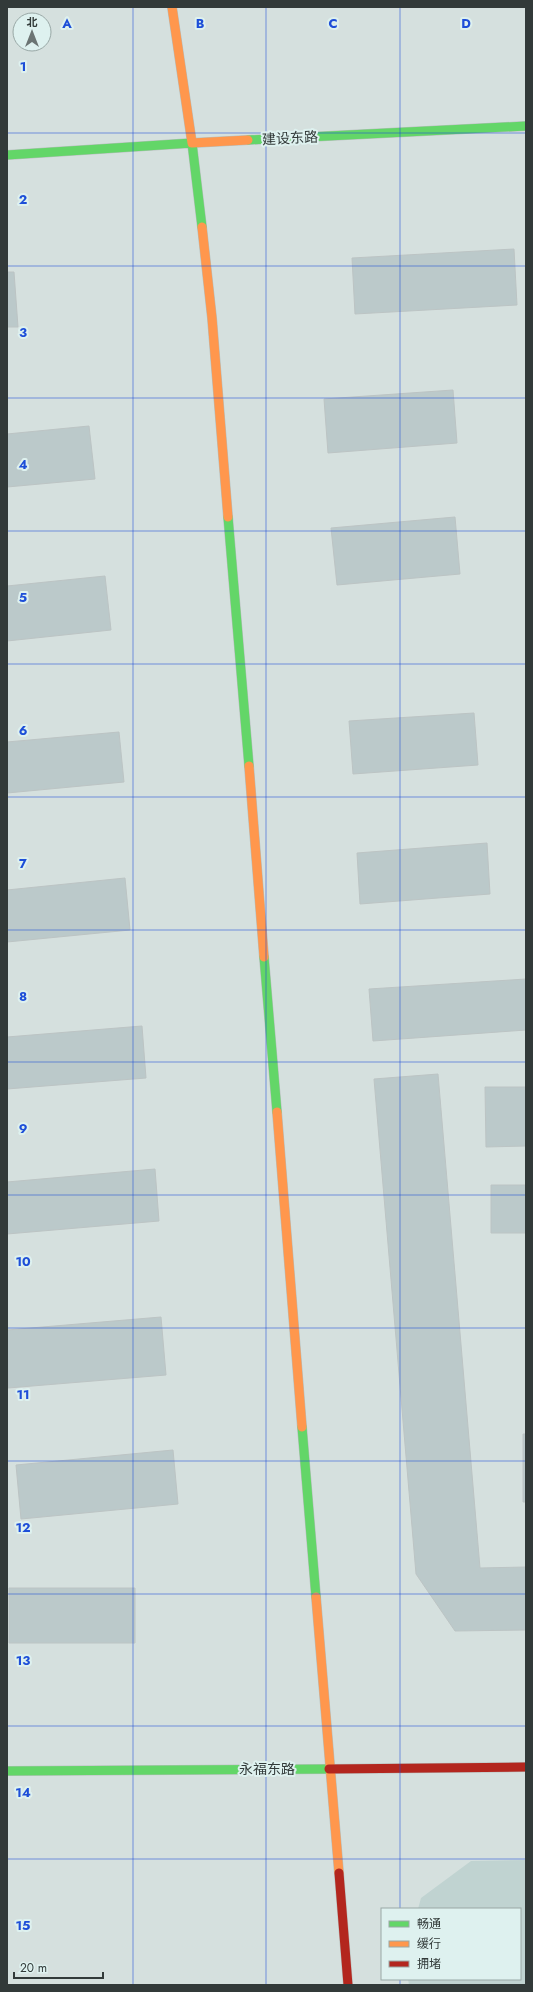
<svg xmlns="http://www.w3.org/2000/svg" width="533" height="1992" viewBox="0 0 533 1992" font-family="Jost,'Noto Sans SC',sans-serif">
	<style>
		.built { fill: #c0d3d1 }
		.building { fill: #bbc9ca; stroke: #bcc4c4 }
		.lines { fill: none; stroke-linecap: round; stroke-linejoin: round }
		.fast-casing { stroke: #b6bebc; stroke-width: 10 }
		.slow-casing { stroke: #b6bebc; stroke-width: 10 }
		.jam-casing { stroke: #b6bebc; stroke-width: 10 }
		.fast { stroke: #63d668; stroke-width: 9 }
		.slow { stroke: #ff974d; stroke-width: 9 }
		.jam { stroke: #b3261e; stroke-width: 9 }
		.grid { fill: none; stroke: #1d4ed8; stroke-width: 1; stroke-opacity: 0.55 }
		.labels { text-anchor: middle; stroke-width: 4; stroke-linejoin: round; paint-order: stroke }
		.street-label { font-size: 14px; fill: #323a39; stroke: #def1ef }
		.grid-label { font-size: 13px; text-anchor: middle; font-weight: bold; fill: #1d4ed8; stroke: #def1ef; stroke-width: 4; stroke-linejoin: round; paint-order: stroke }
	</style>
	<rect width="100%" height="100%" fill="#d5e0de"/>
	<path class="built" d="M526,1860V1985H409L408,1979H520V1909H418L421,1898L471,1861Z"/>
	<path class="building" d="M514,249L517,305L355,314L352,258Z
		M7,272H14L18,327H7Z
		M453,390L457,443L328,453L324,399Z
		M89,426L95,479L7,487V434Z
		M455,517L460,574L337,585L331,528Z
		M105,576L111,630L7,641V586Z
		M474,713L478,765L353,774L349,721Z
		M119,732L124,782L7,793V742Z
		M487,843L490,894L360,904L357,853Z
		M125,878L130,930L7,942V890Z
		M526,979V1030L373,1041L369,989Z
		M142,1026L146,1078L7,1089V1037Z
		M438,1074L480,1568L526,1567V1630L455,1631L416,1574L374,1079Z
		M485,1087H526V1146L486,1147Z
		M155,1169L159,1221L7,1234V1182Z
		M491,1185H526V1233H491Z
		M161,1317L166,1375L8,1388L7,1330Z
		M523,1434H526V1502H523Z
		M173,1450L178,1504L21,1519L16,1465Z
		M9,1588H135V1643H9Z"/>
	<g class="lines">
		<g class="fast-casing">
			<path id="fast" d="M248,140L526,126
				M7,155L192,143L202,227
				M228,517L249,766
				M264,957L277,1112
				M302,1427L316,1597
				M7,1771L329,1769"/>
		</g>
		<g class="slow-casing">
			<path id="slow" d="M172,7L192,143L248,140
				M202,227L212,318L228,517
				M249,766L264,957
				M277,1112L302,1427
				M316,1597L339,1873"/>
		</g>
		<g class="jam-casing">
			<path id="jam" d="M329,1769L526,1767
				M339,1873L348,1985"/>
		</g>
		<use href="#fast" class="fast"/>
		<use href="#slow" class="slow"/>
		<use href="#jam" class="jam"/>
	</g>
	<path class="grid" d="M133,7V1985M266,7V1985M400,7V1909M7,133H526M7,266H526M7,398H526M7,531H526M7,664H526M7,797H526M7,930H526M7,1062H526M7,1195H526M7,1328H526M7,1461H526M7,1594H526M7,1726H526M7,1859H526M400,1979V1985"/>
	<g class="labels">
		<g class="street-label">
			<text transform="translate(290 138) rotate(-3)" y="5">建设东路</text>
			<text x="267" y="1774">永福东路</text>
		</g>
	</g>
	<g class="grid-label">
		<text x="67" y="28">A</text>
		<text x="200" y="28">B</text>
		<text x="333" y="28">C</text>
		<text x="466" y="28">D</text>
		<text x="23" y="71">1</text>
		<text x="23" y="204">2</text>
		<text x="23" y="337">3</text>
		<text x="23" y="469">4</text>
		<text x="23" y="602">5</text>
		<text x="23" y="735">6</text>
		<text x="23" y="868">7</text>
		<text x="23" y="1001">8</text>
		<text x="23" y="1133">9</text>
		<text x="23" y="1266">10</text>
		<text x="23" y="1399">11</text>
		<text x="23" y="1532">12</text>
		<text x="23" y="1665">13</text>
		<text x="23" y="1797">14</text>
		<text x="23" y="1930">15</text>
	</g>
	<rect width="533" height="1992" fill="none" stroke="#323a39" stroke-width="16"/>
	<rect x="381" y="1908" width="140" height="72" fill="#def1ef" stroke="#99a8a6"/>
	<rect x="389" y="1921" width="20" height="6" fill="#63d668" stroke="#99a8a6"/>
	<text x="417" y="1928" font-size="12" fill="#323a39">畅通</text>
	<rect x="389" y="1941" width="20" height="6" fill="#ff974d" stroke="#99a8a6"/>
	<text x="417" y="1948" font-size="12" fill="#323a39">缓行</text>
	<rect x="389" y="1961" width="20" height="6" fill="#b3261e" stroke="#99a8a6"/>
	<text x="417" y="1968" font-size="12" fill="#323a39">拥堵</text>
	<g transform="translate(32 32)"><circle r="19" fill="#def1ef" stroke="#99a8a6"/>
	<path d="M0-3L7 15L0 10L-7 15Z" fill="#6b7473"/>
	<text y="-6" font-size="11" font-weight="bold" text-anchor="middle" fill="#323a39">北</text>
	</g>
	<path d="M14 1972v6h89v-6" fill="none" stroke="#323a39" stroke-width="2"/>
	<text x="20" y="1972" font-size="12" fill="#323a39" stroke="#def1ef" stroke-width="3" paint-order="stroke">20 m</text>
</svg>
